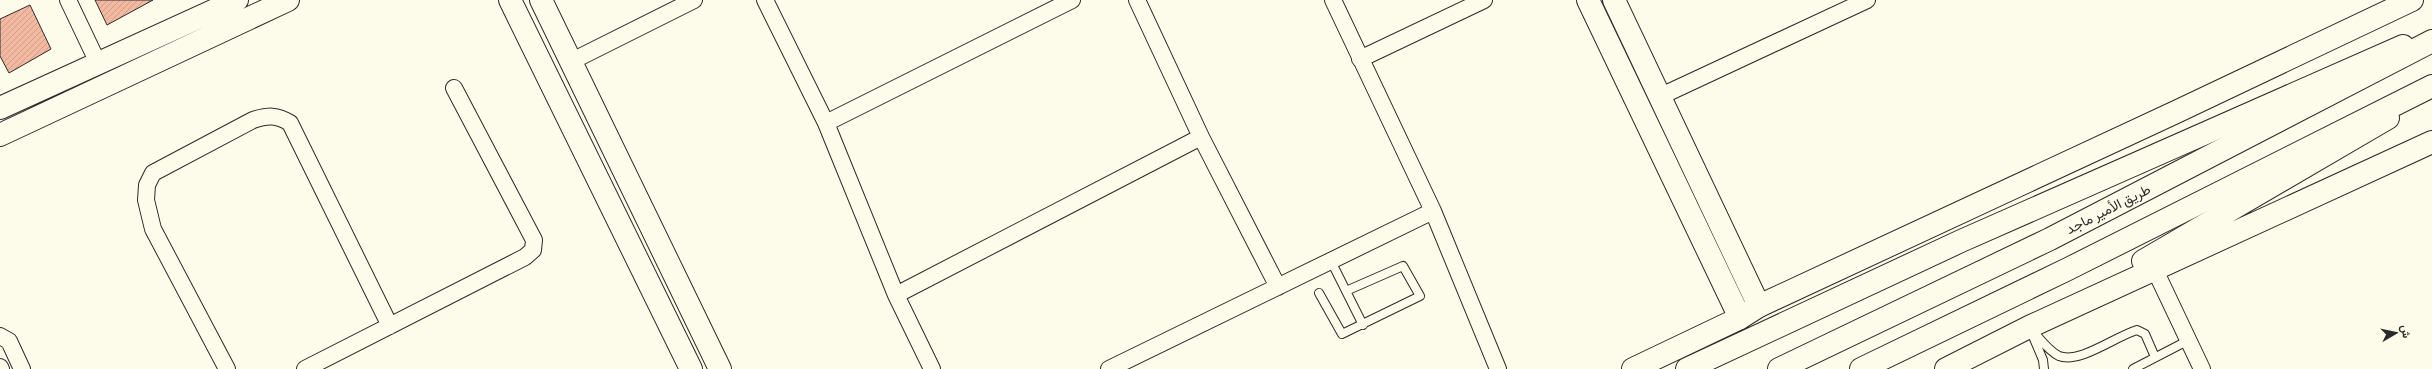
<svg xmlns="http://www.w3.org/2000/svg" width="2432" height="369" viewBox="0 0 2432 369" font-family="Commissioner,Vazirmatn,sans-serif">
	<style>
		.building { fill: url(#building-hatch); stroke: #2b2b2b }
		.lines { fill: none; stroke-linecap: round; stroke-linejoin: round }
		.lane-casing { stroke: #2b2b2b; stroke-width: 10 }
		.street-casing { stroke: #2b2b2b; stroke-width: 18 }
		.secondary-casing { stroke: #2b2b2b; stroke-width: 24 }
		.primary-casing { stroke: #2b2b2b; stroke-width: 24 }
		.highway-casing { stroke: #2b2b2b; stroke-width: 24 }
		.lane { stroke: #fdfbea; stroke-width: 8 }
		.street { stroke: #fdfbea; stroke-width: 16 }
		.secondary { stroke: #fdfbea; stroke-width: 22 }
		.primary { stroke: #fdfbea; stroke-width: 22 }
		.highway { stroke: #fdfbea; stroke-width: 22 }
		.labels { text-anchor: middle; stroke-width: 3; stroke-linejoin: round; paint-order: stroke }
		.street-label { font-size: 14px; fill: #2b2b2b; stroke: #fdfbea }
	</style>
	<defs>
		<pattern id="building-hatch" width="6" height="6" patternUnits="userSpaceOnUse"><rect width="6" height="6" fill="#f2b8a0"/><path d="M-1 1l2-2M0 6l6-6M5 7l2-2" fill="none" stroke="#d09e8a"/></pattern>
	</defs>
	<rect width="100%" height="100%" fill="#fdfbea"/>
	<path class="building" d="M95,0H153L107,25Z
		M30,5L51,49L9,73L0,56V19Z"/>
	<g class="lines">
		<g class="lane-casing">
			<path id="lane" d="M1331,261L1363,325
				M1319,293L1342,334L1420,296L1403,266L1346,291
				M2030,328C2038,336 2048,351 2059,356C2080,364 2116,336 2137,330L2145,334L2155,357
				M2032,334L2043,360L2044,369
				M2133,369L2189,340"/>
		</g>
		<g class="street-casing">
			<path id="street" d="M68,0L98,63
				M765,0L826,123L896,295L932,369
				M1137,0L1201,137L1278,287
				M1333,0L1433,211L1498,369
				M1360,59L1484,0
				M572,61L694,0
				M1661,96L1867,0
				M826,123L1072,0
				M2155,270L2202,369
				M896,295L1201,137
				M0,336L9,341L22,369
				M0,367L1,369
				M227,369L153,229L146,200L147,185L153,173L253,120C268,115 277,115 290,123L390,326
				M305,369L525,257L533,250L534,240L454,88
				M1109,369L1433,211"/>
		</g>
		<g class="secondary-casing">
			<path id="secondary" d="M510,0L691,369
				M541,0L720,369
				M1588,0L1740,318
				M1614,0L1759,306
				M0,108L237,0
				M0,135L288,0"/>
		</g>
		<g class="primary-casing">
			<path id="primary" d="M2143,261L2388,118
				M1633,369L1740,318L1759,306L2176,112L2412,0
				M1687,369L1961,241L2403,46
				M1946,369L2029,327L2432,142"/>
		</g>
		<g class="highway-casing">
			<path id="highway" d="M1779,369L2050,239L2432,41
				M1861,369L2068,269L2432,86"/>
		</g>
		<use href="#lane" class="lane"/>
		<use href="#street" class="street"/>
		<use href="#secondary" class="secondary"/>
		<use href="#primary" class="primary"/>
		<use href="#highway" class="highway"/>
	</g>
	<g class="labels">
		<g class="street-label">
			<text transform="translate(2108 209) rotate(-27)" y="5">طريق الأمير ماجد</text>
		</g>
	</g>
	<g transform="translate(2396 333) rotate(81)" stroke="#fdfbea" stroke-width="3" paint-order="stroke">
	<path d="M0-3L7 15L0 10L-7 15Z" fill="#2b2b2b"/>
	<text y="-6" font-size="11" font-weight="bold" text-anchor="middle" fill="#2b2b2b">ش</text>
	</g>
</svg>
